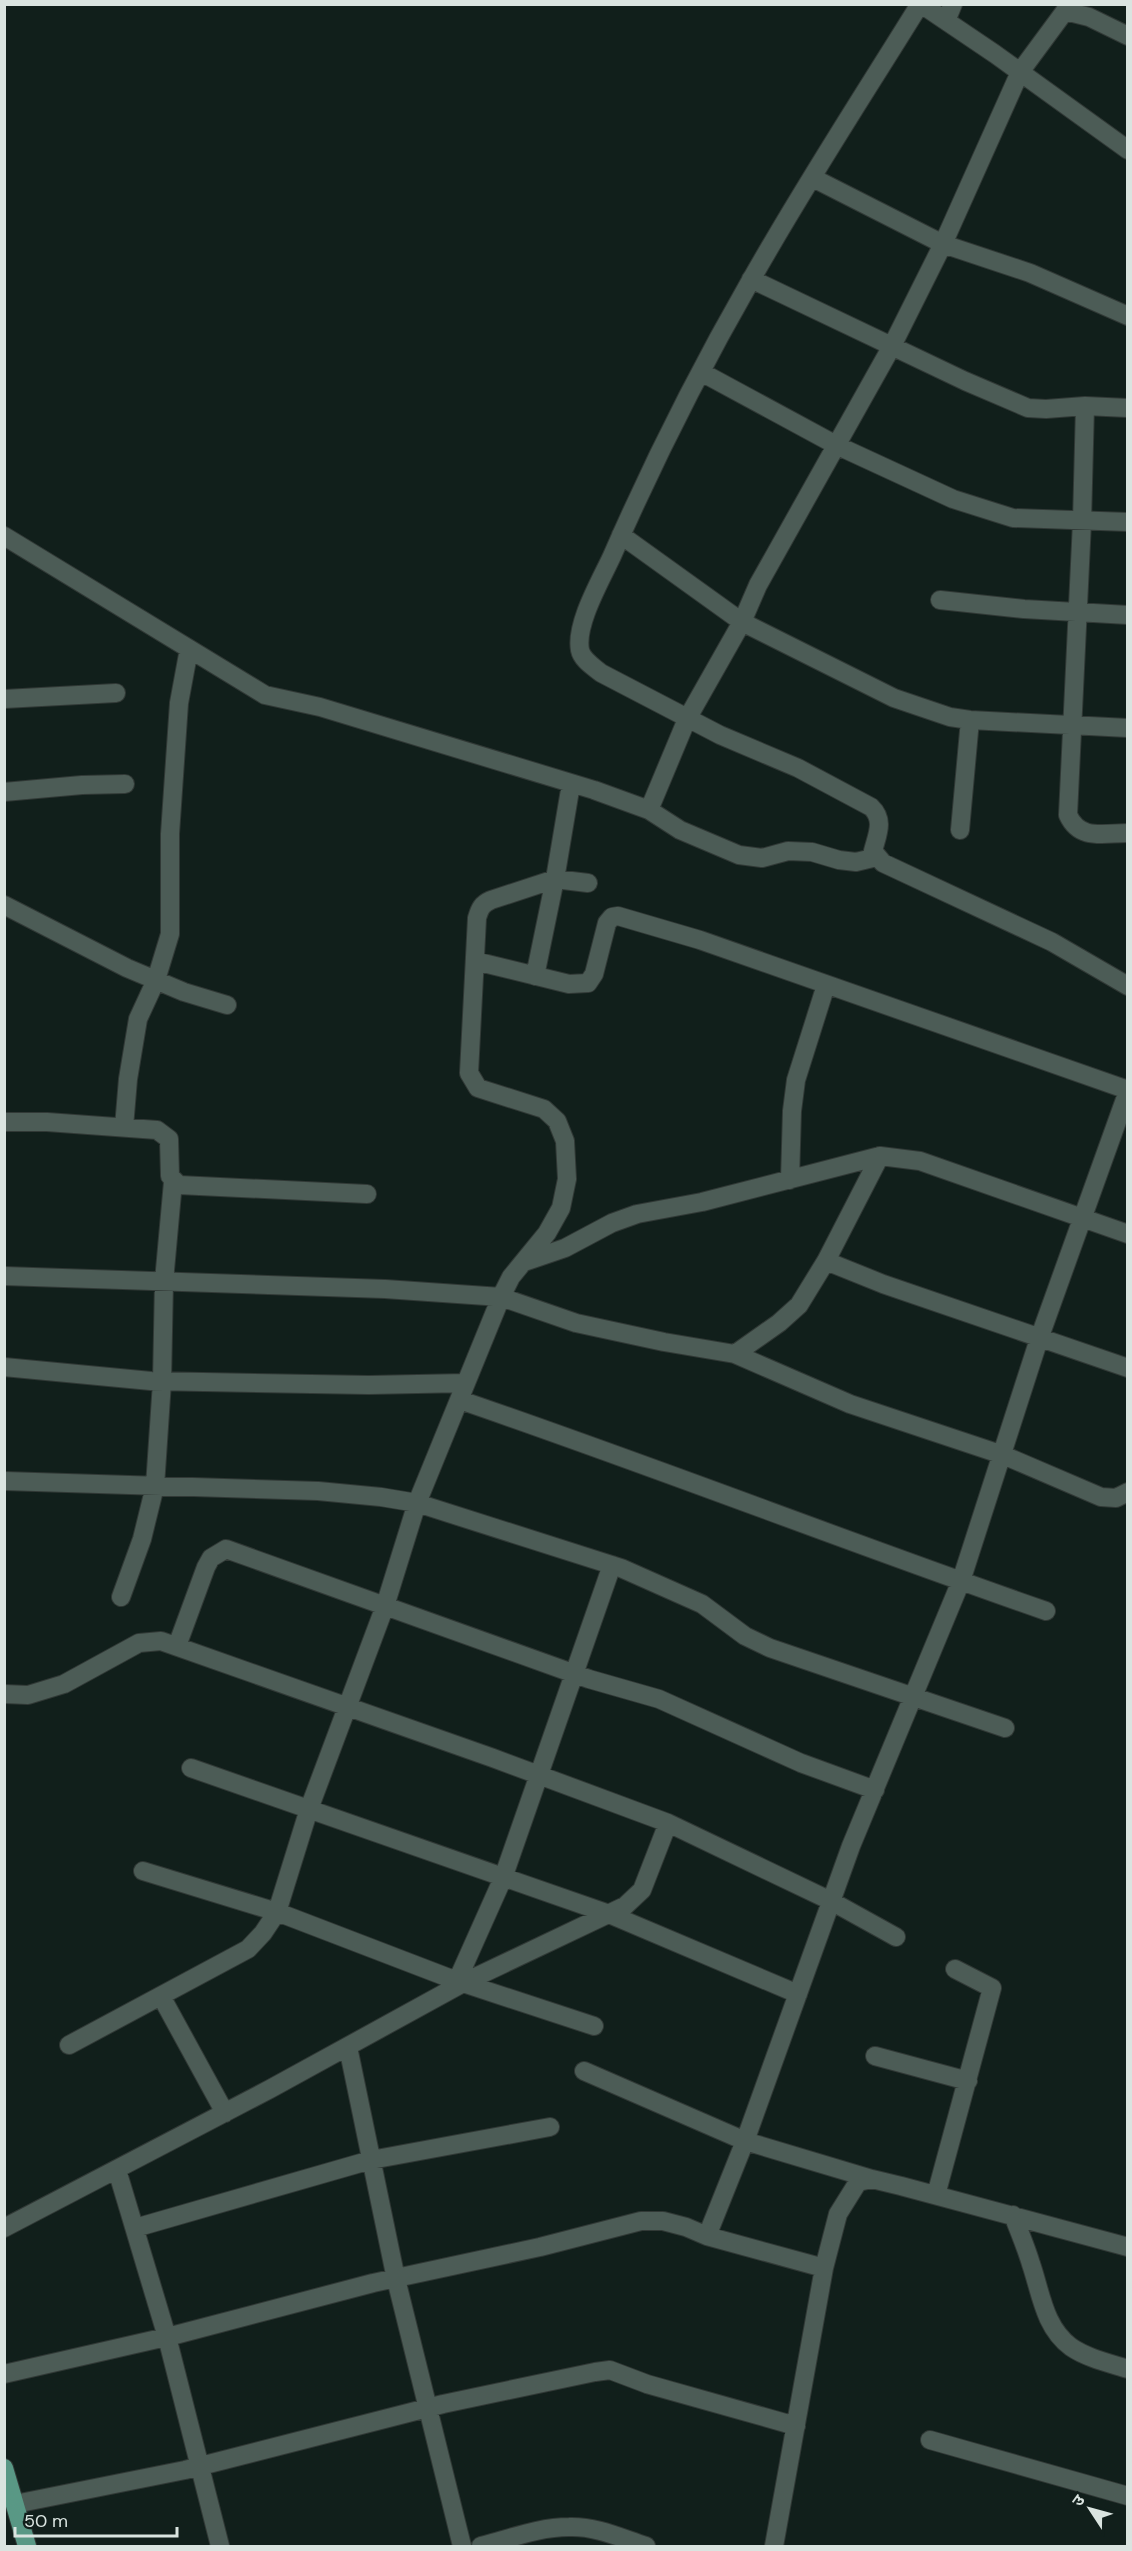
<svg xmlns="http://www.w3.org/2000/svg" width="1132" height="2551" viewBox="0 0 1132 2551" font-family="'DM Sans','Noto Sans Devanagari',sans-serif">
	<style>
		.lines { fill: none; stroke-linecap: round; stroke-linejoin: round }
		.minor-casing { stroke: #313936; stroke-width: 20 }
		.major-casing { stroke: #313936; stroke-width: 20 }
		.minor { stroke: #4c5c56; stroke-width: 18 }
		.major { stroke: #599885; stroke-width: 18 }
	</style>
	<rect width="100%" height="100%" fill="#111f1b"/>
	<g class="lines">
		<g class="minor-casing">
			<path id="minor" d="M920,4C863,96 804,186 751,280C700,369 653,462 612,556C601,580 575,624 580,650C582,660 594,667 601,673L720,735L798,768L871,807C885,820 877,835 873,851L883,863L1052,942L1128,986
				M921,4L995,54L1128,150
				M1068,4L1065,11L1089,17L1128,36
				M946,21L953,4
				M813,178L943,244L1030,273L1128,316
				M751,279L965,381L1028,408L1046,409L1085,406L1128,408
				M701,372L836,445L953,499L1013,518L1128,522
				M1085,406L1082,522L1068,815C1080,841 1103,833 1128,833
				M621,535L742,622L894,698L950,717L970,720L1128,728
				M4,536L265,695L320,707L594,790L649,810L680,830L739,855L762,858L788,851L812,852L839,860L856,862L877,857
				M940,600L1024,609L1128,615
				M4,699L116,693
				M4,792L82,785L125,784
				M649,810L687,719L742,622L758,585L892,346L943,244L1020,72L1065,11
				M960,830L970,720
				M4,905L127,968L184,992L227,1005
				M475,961L569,984L588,983L594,974L607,923L612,917L618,916L700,940L1128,1090
				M535,976L555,879L571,784
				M4,1122H47L157,1130L169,1139L170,1176L179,1185L367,1194
				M124,1127L128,1079L138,1019L156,980L170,934V834L179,703L189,649
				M790,1180L792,1111L796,1080L826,985
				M826,1261L883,1284L1128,1368
				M524,1262L565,1248L612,1223L637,1214L702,1202L880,1156
				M4,1276L385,1289L501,1297L576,1323L664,1342L735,1354L779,1323L799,1305L826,1261L880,1156L920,1161L1128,1234
				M735,1354L850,1404L1003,1455L1101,1497L1116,1498L1128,1492
				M4,1367L151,1381L369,1385L466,1383
				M460,1400C656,1467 850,1543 1046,1611
				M4,1481L318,1491L381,1497L417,1503L621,1568L702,1604L745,1636L770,1648L1005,1728
				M121,1597L142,1539L155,1486L162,1382L164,1281L173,1182
				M177,1646L206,1567L211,1558L226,1549L589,1679L659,1699L801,1763L875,1790
				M4,1694L28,1695L64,1684L139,1643L161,1641L493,1758L668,1823L642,1890L625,1906L463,1983L270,2089L4,2228
				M191,1768L609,1914L798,1994
				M668,1823L831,1901L896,1937
				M143,1871L277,1912L457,1981L594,2026
				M457,1981L503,1878L612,1565
				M161,1996L225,2113
				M69,2045L248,1949L263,1933L277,1912L309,1809L385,1606L417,1503L501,1297L511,1277L547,1233L561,1208L567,1179L565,1141L557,1121L544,1109L478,1088L469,1073L477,918C480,908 482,904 491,900L555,879L588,883
				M348,2047L396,2279L462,2546
				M875,2056L968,2081
				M584,2071L745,2141L872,2179
				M117,2170L167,2337L220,2546
				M936,2195L992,1988L955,1969
				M1013,2215C1019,2231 1026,2247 1031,2264C1041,2293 1044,2327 1071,2347C1087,2358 1109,2363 1128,2369
				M135,2228L371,2160L550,2127
				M707,2236L745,2141L851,1846L961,1581L1039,1339L1128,1091
				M4,2374L175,2335L373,2283L540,2247L641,2221H663L686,2227L707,2236L824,2268
				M930,2440L1128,2496
				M15,2504L185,2470L443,2404L595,2372L610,2370L647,2384L796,2426
				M481,2546C509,2539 539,2527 569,2527C596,2526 621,2538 646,2546
				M774,2546L824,2268L838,2214L858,2182L872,2179L901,2186L1128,2247"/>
		</g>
		<g class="major-casing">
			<path id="major" d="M4,2468L27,2546"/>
		</g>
		<use href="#minor" class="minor"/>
		<use href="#major" class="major"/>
	</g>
	<rect width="1132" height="2551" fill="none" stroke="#dae4e0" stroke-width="12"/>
	<g transform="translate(1090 2509) rotate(306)" stroke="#111f1b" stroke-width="4.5" paint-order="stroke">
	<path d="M0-4.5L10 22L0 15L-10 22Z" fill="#dae4e0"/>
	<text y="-9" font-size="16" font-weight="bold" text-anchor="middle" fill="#dae4e0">उ</text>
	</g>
	<path d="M15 2527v9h162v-9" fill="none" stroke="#dae4e0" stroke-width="3"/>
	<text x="24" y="2527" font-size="18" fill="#dae4e0" stroke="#111f1b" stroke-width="4.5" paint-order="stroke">50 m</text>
</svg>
